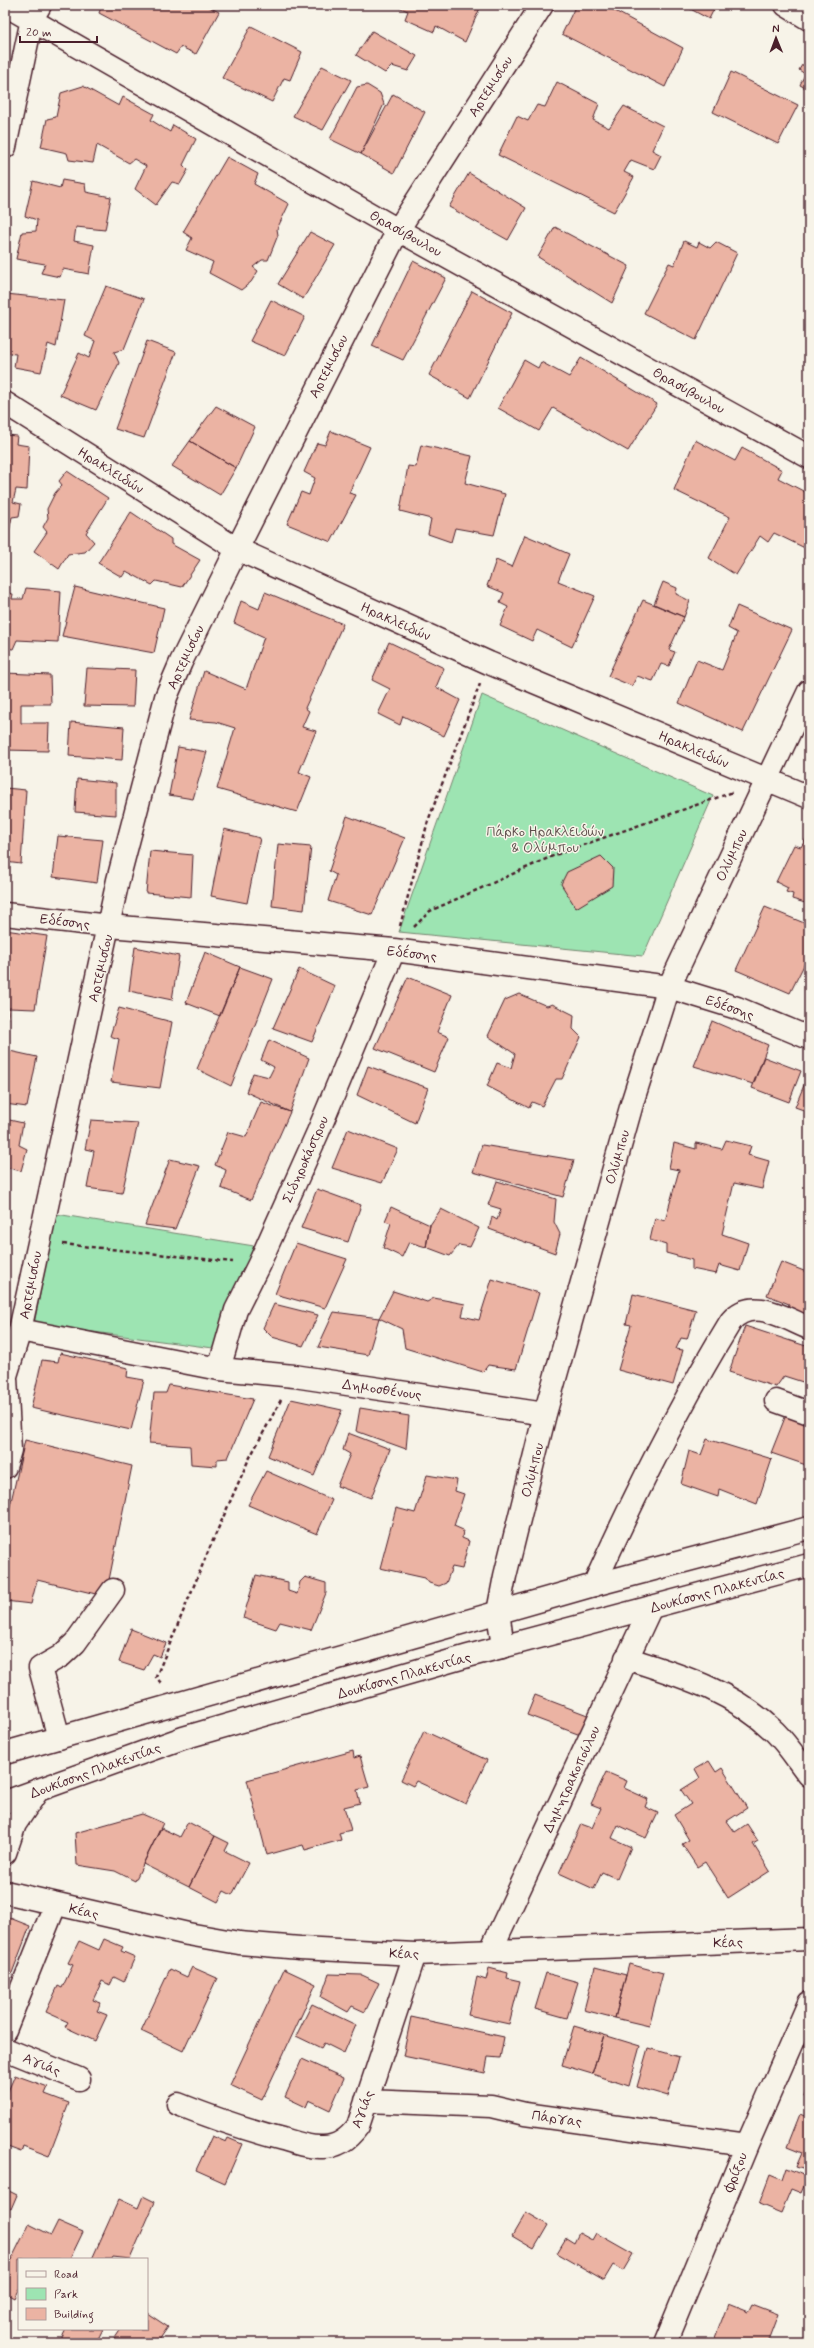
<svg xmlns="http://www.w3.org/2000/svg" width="814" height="2348" viewBox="0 0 814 2348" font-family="Mynerve,sans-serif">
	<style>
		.green { fill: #9de4b2; stroke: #74826e }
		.building { fill: #ebb3a3; stroke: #4a1f2b }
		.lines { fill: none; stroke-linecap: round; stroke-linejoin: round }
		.minor-casing { stroke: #4a1f2b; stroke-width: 25 }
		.major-casing { stroke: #4a1f2b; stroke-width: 25 }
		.path { stroke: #4a1f2b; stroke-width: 2.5; stroke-dasharray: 4 3; stroke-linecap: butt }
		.minor { stroke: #f7f3e8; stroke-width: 22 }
		.major { stroke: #f7f3e8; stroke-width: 22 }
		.labels { text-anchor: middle; stroke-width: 3; stroke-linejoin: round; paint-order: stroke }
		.street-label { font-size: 14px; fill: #4a1f2b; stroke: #f7f3e8 }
		.park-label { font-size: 14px; fill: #5f504d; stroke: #f7f3e8 }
	</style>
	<rect width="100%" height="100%" fill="#f7f3e8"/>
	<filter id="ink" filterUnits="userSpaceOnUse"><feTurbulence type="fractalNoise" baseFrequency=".025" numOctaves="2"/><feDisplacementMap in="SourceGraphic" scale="8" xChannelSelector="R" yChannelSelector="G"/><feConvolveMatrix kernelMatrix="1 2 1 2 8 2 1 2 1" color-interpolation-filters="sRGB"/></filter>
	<g filter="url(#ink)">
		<path class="green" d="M482,695L713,796L643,956L399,932Z
			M56,1214L254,1246L213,1348L34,1324Z"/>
		<path class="building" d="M102,5H205L219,12L196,54L181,47L176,54L99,13Z
			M393,5H474L480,8L465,42L436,26L434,32L405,19L408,11Z
			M576,5H604L683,48L665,87L562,34Z
			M683,5H716L709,19Z
			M251,26L302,52L290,80L284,78L272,102L222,78Z
			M372,31L417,56L408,71L392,66L385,73L356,55Z
			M809,64V90L800,85L805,74L799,70L802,65Z
			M322,66L351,80L323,130L293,116Z
			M731,72L798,105L778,144L713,112Z
			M557,82L599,104L593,120L609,128L624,106L663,126L652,150L661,155L654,169L631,160L624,172L634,177L614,212L498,155L517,116L528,121L537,105L545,107Z
			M367,85L380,93L384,104L361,154L330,139L357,87Z
			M83,86L119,106L123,97L154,114L151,120L170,132L173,125L196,139L183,165L188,170L180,184L172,182L156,205L135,189L146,166L134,159L129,163L97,145L93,163L69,160L67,153L41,147L47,119L56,117L61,93Z
			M393,94L425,112L394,173L361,154Z
			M227,157L258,174L254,184L289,204L277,229L278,235L268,260H262L253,267L258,271L251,282L241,290L209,273L213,262L186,250L192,238L183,232Z
			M469,173L526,208L508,240L449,207Z
			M62,180L85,184L86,192L111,197L105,230L76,227L74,241L94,245L89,274L63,269L60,277L41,273L45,264L16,259L22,232L36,231L37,220L25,216L33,181L60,188Z
			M555,227L629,266L612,303L538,257Z
			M310,232L335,245L303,299L278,284Z
			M684,241L697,247L699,242L710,248L716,242L737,253L696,340L644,313L669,263L674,265Z
			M413,261L446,278L403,360L372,346Z
			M106,286L144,299L124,349L114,352L119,363L96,410L60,395L79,353L89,358L95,341L85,336Z
			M472,291L512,313L470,398L429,375Z
			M6,294L64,300L56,347L48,344L41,372L14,367L16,354L5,353Z
			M271,300L305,317L285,356L250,341Z
			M147,341L176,352L144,438L115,429Z
			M581,358L657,404L628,451L553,408L539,431L498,408L524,360L538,368L541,362L569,377Z
			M216,406L255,427L236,468L190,441Z
			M331,431L370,447L349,493L356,495L331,542L287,524L301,492L309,495L315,478L304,472L317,443L325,445Z
			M5,435L17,436L16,444L29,446L27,490L16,489L13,502L21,504L19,516L12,517L8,537H5Z
			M695,440L735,461L742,448L782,470L778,478L809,494V550L774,533L768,542L760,536L736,575L709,558L730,517L674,490Z
			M190,441L236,468L220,495L172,466Z
			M421,445L472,456L465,483L505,494L494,535L455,528L451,542L428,534L431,519L400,511L408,466L416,467Z
			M67,471L108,498L86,533L94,542L85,552L68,554L59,569L34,551L47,532L43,527L48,518L47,509L55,493L62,485L59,481Z
			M131,512L171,539V544L200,560L182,587L156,581L152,585L126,571L122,577L98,563Z
			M525,535L569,554L558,581L595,596L572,647L537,630L532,641L500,626L508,607L500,603L504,593L487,586L496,560L512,567Z
			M663,582L677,588L676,594L690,601L684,617L654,604Z
			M75,587L164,608L154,653L62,636Z
			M26,588L61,591L58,642L17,640L13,649L5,648V593L13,594L12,599H23Z
			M265,592L343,624L305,708L309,711L302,727L316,731L299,772L311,777L297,812L217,789L235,728L216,722L189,720L204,671L246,689L264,637L234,623L241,601L259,609Z
			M643,600L684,617L669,650L675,652L669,666L661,664L653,681L637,676L632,686L608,676Z
			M737,606L792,630L743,732L679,703L697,660L722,670L737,633L728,628Z
			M389,642L444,668L436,687L460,700L444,736L403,716L400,725L378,714L390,689L372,680Z
			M87,668L135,670L133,707L84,706Z
			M5,673L50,675L51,704H21V723H49L48,751L5,750Z
			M71,722L124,727L122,760L69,756Z
			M178,747L207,752L193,799L169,795Z
			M77,779L116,783V815L75,812Z
			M5,788L26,790L21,864L5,862Z
			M347,816L405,838L372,915L328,901L336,875L329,871Z
			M224,829L260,838L247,903L211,896Z
			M809,834V899L805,903L792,899L793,894L786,892L788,888L776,882L794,845L801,847Z
			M58,836L103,840L97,883L53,877Z
			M278,844L311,847L304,910L272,906Z
			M150,851L193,855L191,897L146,893Z
			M601,856L613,868L612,886L576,908L561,884L567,872Z
			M765,907L809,925V955L790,993L736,970Z
			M5,930L47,936L35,1009L9,1008L8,1018H5Z
			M135,947L179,956L172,1000L129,991Z
			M205,952L240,967L220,1016L186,1003Z
			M240,967L273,979L231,1086L197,1069Z
			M299,969L335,986L312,1042L273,1028Z
			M408,977L452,995L437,1032L449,1037L434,1072L375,1048Z
			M519,994L547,1006L552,1004L574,1015L573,1029L581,1037L562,1079H556L542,1106L532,1102L529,1108L487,1086L497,1063L511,1068L515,1054L488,1036L505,1000Z
			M119,1008L172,1022L160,1088L111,1082L119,1039L110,1036Z
			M712,1021L768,1045L753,1084L694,1066Z
			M269,1040L309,1058L290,1112L246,1092L253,1073L269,1077L274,1067L261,1060Z
			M5,1050L37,1057L27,1107L5,1104Z
			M764,1057L801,1071L789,1102L752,1088Z
			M368,1066L428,1088L415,1123L357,1095Z
			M809,1073V1112L795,1107Z
			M261,1102L290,1112L251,1200L221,1188L226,1170L215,1165L228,1132L246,1137Z
			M5,1119L23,1123L19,1145L27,1149L21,1171L5,1167Z
			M91,1120L138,1123L122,1193L87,1188L94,1151L85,1149Z
			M348,1129L398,1149L382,1183L332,1168Z
			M726,1140L751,1146L748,1155L769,1161L762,1189L734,1183L722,1234L748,1243L740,1271L719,1265L716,1274L692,1269V1260L666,1253V1245L650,1240L655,1218L665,1221L679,1170L669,1168L674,1143L696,1149V1143L722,1149Z
			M482,1145L574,1160L563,1197L473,1172Z
			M170,1159L200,1166L175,1229L145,1225Z
			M497,1181L556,1199L554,1222L560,1234L555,1253L489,1229L492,1217L497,1220L501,1209L488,1205Z
			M317,1189L361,1205L348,1242L301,1228Z
			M391,1207L430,1225L426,1247L409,1242L402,1257L383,1248L391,1223L385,1221Z
			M441,1209L479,1228L470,1247L459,1245L450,1256L426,1247L430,1225Z
			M296,1243L347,1259L325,1308L275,1294Z
			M781,1262L809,1273V1323L786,1315L789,1304L767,1295Z
			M492,1279L539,1293L516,1369L488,1365L483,1372L405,1348L402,1329L379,1318L393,1291L427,1302L434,1298L465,1304L462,1316L479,1320Z
			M633,1294L696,1310L687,1339L681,1338L676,1349L683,1350L673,1385L618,1370L631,1325L626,1324Z
			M274,1304L318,1315L303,1346L272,1337L263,1328Z
			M334,1312L379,1318L368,1355L318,1347Z
			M745,1326L809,1347V1384L784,1376L776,1387L729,1372Z
			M60,1353L128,1368L127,1377L144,1380L131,1430L31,1408L42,1360L58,1362Z
			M169,1385L253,1399L228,1458L217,1459V1466L191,1464L190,1446L149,1443L154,1393H166Z
			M291,1399L342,1410L314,1476L268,1456Z
			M360,1408L409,1416L406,1449L356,1431Z
			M786,1415L809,1416V1466L771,1453Z
			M348,1433L390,1449L371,1498L337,1486L350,1454L343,1450Z
			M707,1439L772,1459L757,1504L719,1489L718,1497L681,1484L689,1451L701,1455Z
			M25,1440L132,1466L108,1585L100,1595L37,1580L31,1604L5,1601V1528Z
			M266,1471L332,1500L317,1534L248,1505Z
			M427,1475L457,1480L455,1491L464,1494L454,1526L463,1530L462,1538L469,1541L462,1569L452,1567L446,1583L439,1586L429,1583L425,1578L380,1568L396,1508L415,1513Z
			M256,1575L288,1582V1591L297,1594L300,1582L305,1577L326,1583V1593L311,1630L280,1622L276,1629L243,1618Z
			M131,1629L166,1643L160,1657L153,1654L144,1670L119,1662Z
			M535,1695L590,1716L583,1736L527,1715Z
			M424,1731L487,1760L466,1804L416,1781L413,1786L401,1780Z
			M353,1751L354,1758L360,1756L369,1787L357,1790L360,1803L344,1807L351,1830L339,1833L341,1840L305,1850L303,1845L267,1855L247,1780Z
			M709,1761L716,1772L722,1768L747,1808L727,1821L735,1832L747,1824L758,1841L753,1844L770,1871L728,1898L705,1862L697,1867L682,1844L689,1840L674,1815L691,1804L681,1790L700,1778L695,1769Z
			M606,1772L627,1781L624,1788L648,1799L645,1807L658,1813L646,1838L618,1825L612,1838L631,1847L617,1879L602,1872L594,1889L559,1873L581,1824L592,1828L601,1808L591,1804Z
			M142,1814L163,1823L135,1881L115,1871L77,1865L75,1833Z
			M188,1822L215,1836L189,1887L143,1864L161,1828L180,1837Z
			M215,1836L229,1843L225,1851L249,1863L232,1895L224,1891L218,1902L189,1887Z
			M5,1916L30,1926L7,1986H5Z
			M104,1939L123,1947L121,1951L135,1957L124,1982L114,1977L110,1985L102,1981L93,2000L101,2003L97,2011L107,2015L95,2041L65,2027L68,2022L46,2012L58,1986L62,1988L73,1965L68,1963L79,1941L99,1950Z
			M629,1964L663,1973L649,2026L615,2018Z
			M192,1967L217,1978L183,2051L141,2031L170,1969L187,1977Z
			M595,1967L626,1975L615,2018L584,2010Z
			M489,1968L508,1973L507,1978L520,1981L509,2024L468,2015L477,1977L486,1980Z
			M284,1969L316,1984L262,2100L230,2085Z
			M546,1973L578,1982L567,2018L535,2009Z
			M329,1974L362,1975L379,1983L365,2012L352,2006L348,2012L321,1997Z
			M312,2004L356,2025L344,2053L324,2043L321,2048L296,2036Z
			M411,2017L504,2037L500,2058L488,2057L485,2073L403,2056Z
			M574,2026L604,2035L592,2074L562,2065Z
			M604,2035L640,2046L629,2086L592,2074Z
			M648,2048L679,2057L668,2096L637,2087Z
			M302,2059L344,2078L330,2110L309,2100L306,2107L285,2097Z
			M15,2075L48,2087L45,2094L69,2103L49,2156L23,2146L21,2152L5,2146V2098Z
			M809,2084V2099L804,2097Z
			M800,2114L809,2118V2171L796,2167L802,2153L787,2147Z
			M212,2136L226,2142L228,2138L242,2144L225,2183L196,2170Z
			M786,2168L808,2177L801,2193L791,2189L781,2213L759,2204L770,2175L782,2180Z
			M5,2189L17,2195L11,2209L5,2206Z
			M143,2196L155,2202L130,2259L113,2257L112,2259H92L119,2199L138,2208Z
			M526,2212L548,2225L534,2249L512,2236Z
			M58,2221L83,2232L70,2259H19V2288L14,2298L5,2293V2272L29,2224L51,2235Z
			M579,2233L592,2240L596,2233L633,2254L623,2271L613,2265L604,2280L557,2253L566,2238L574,2243Z
			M728,2304L748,2312L752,2304L778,2314L767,2343H713Z
			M147,2313L168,2327L157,2343H116L113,2341L121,2329H147Z
			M66,2329H103L96,2343H67L61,2340Z"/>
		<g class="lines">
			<g class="minor-casing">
				<path id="minor" d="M5,5L398,230L809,457
					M786,5L809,19
					M5,147L32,19L40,5
					M5,403L237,549L489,663L809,797
					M5,914L109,926L394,950L669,987L737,1008L809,1038
					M20,1330L219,1369L294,1376L545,1414
					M219,1369L236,1310L259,1264L318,1132L394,950
					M5,1379L20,1330L118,880L166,697L181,662L237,549L398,230L542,5
					M776,1401L809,1413
					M5,1467L10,1450L6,1378
					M594,1585C635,1494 679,1406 731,1321C752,1296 784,1318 809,1328
					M503,1647L498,1612L505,1576L545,1414L633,1100L669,987L809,691
					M626,1658C682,1676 731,1690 775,1732C788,1745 798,1761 809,1775
					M59,1738L40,1668L61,1656L75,1643L113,1590
					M5,1853L15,1824L38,1790
					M5,1892L188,1934L239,1943L300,1948L415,1954L809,1939
					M491,1950L651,1607
					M5,2030L55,1905
					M5,2049L79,2079
					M366,2101L491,2106L525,2114L747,2145
					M178,2104C213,2118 247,2130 283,2139C296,2143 310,2148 323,2147C338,2147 350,2137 358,2126L415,1954
					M665,2343L747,2145L809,2003"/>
			</g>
			<g class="major-casing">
				<path id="major" d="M5,1753L594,1585L809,1528
					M5,1802L183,1738L468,1656L809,1565"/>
			</g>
			<path class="path" d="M400,926L428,821L480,684
				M414,927L430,911L555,855L733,792
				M63,1244L233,1262
				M161,1683L156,1677L210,1547L248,1461L282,1398"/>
			<use href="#minor" class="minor"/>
			<use href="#major" class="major"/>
		</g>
	</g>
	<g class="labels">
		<g class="street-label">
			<text transform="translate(490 86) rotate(-57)" y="5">Αρτεμισίου</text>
			<text transform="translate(406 233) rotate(29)" y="5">Θρασύβουλου</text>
			<text transform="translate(328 366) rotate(-63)" y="5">Αρτεμισίου</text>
			<text transform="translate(689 390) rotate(29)" y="5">Θρασύβουλου</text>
			<text transform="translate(111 470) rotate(32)" y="5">Ηρακλειδών</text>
			<text transform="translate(396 621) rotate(24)" y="5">Ηρακλειδών</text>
			<text transform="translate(185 657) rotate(-65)" y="5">Αρτεμισίου</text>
			<text transform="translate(694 749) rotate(23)" y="5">Ηρακλειδών</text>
			<text transform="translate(731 855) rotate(-65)" y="5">Ολύμπου</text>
			<text transform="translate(65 921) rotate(7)" y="5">Εδέσσης</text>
			<text transform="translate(412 953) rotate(7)" y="5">Εδέσσης</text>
			<text transform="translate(100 968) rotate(-77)" y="5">Αρτεμισίου</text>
			<text transform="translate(730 1007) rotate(19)" y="5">Εδέσσης</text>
			<text transform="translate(617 1157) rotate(-74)" y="5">Ολύμπου</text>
			<text transform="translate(305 1159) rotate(-66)" y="5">Σιδηροκάστρου</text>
			<text transform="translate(30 1285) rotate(-79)" y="5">Αρτεμισίου</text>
			<text transform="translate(382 1389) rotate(8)" y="5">Δημοσθένους</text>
			<text transform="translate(532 1470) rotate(-76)" y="5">Ολύμπου</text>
			<text transform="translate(717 1590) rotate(-15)" y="5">Δουκίσσης Πλακεντίας</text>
			<text transform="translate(404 1675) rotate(-16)" y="5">Δουκίσσης Πλακεντίας</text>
			<text transform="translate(95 1770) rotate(-20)" y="5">Δουκίσσης Πλακεντίας</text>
			<text transform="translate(571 1779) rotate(-65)" y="5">Δημητρακοπούλου</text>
			<text transform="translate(84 1911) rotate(13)" y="5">Κέας</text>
			<text transform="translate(728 1942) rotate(-2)" y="5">Κέας</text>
			<text transform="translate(404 1953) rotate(1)" y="5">Κέας</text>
			<text transform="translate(42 2064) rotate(22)" y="5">Αγιάς</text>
			<text transform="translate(362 2109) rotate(-69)" y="5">Αγιάς</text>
			<text transform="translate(557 2118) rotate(8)" y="5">Πάργας</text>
			<text transform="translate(735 2172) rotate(-68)" y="5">Φρίξου</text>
		</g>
		<g class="park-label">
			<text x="545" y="836">Πάρκο Ηρακλειδών<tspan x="545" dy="16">&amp; Ολύμπου</tspan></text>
		</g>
	</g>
	<rect width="814" height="2348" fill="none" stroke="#f7f3e8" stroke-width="20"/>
	<rect x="10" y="10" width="794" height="2328" fill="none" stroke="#4a1f2b" stroke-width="1.5" filter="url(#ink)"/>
	<rect x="18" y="2258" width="130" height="72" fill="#f7f3e8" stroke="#b29e9c"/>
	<rect x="26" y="2271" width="20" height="6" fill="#f7f3e8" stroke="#b29e9c"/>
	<text x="54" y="2278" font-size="12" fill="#4a1f2b">Road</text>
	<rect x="26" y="2288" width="20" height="12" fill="#9de4b2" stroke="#b29e9c"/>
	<text x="54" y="2298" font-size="12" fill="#4a1f2b">Park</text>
	<rect x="26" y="2308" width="20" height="12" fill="#ebb3a3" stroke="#b29e9c"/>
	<text x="54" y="2318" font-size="12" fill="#4a1f2b">Building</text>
	<g transform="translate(776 38) rotate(359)" stroke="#f7f3e8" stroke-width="3" paint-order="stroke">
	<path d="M0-3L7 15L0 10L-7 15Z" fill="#4a1f2b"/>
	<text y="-6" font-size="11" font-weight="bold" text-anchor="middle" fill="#4a1f2b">N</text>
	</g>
	<path d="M20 36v6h77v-6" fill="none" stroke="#4a1f2b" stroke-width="2"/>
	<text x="26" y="36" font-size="12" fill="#4a1f2b" stroke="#f7f3e8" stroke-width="3" paint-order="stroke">20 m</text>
</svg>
